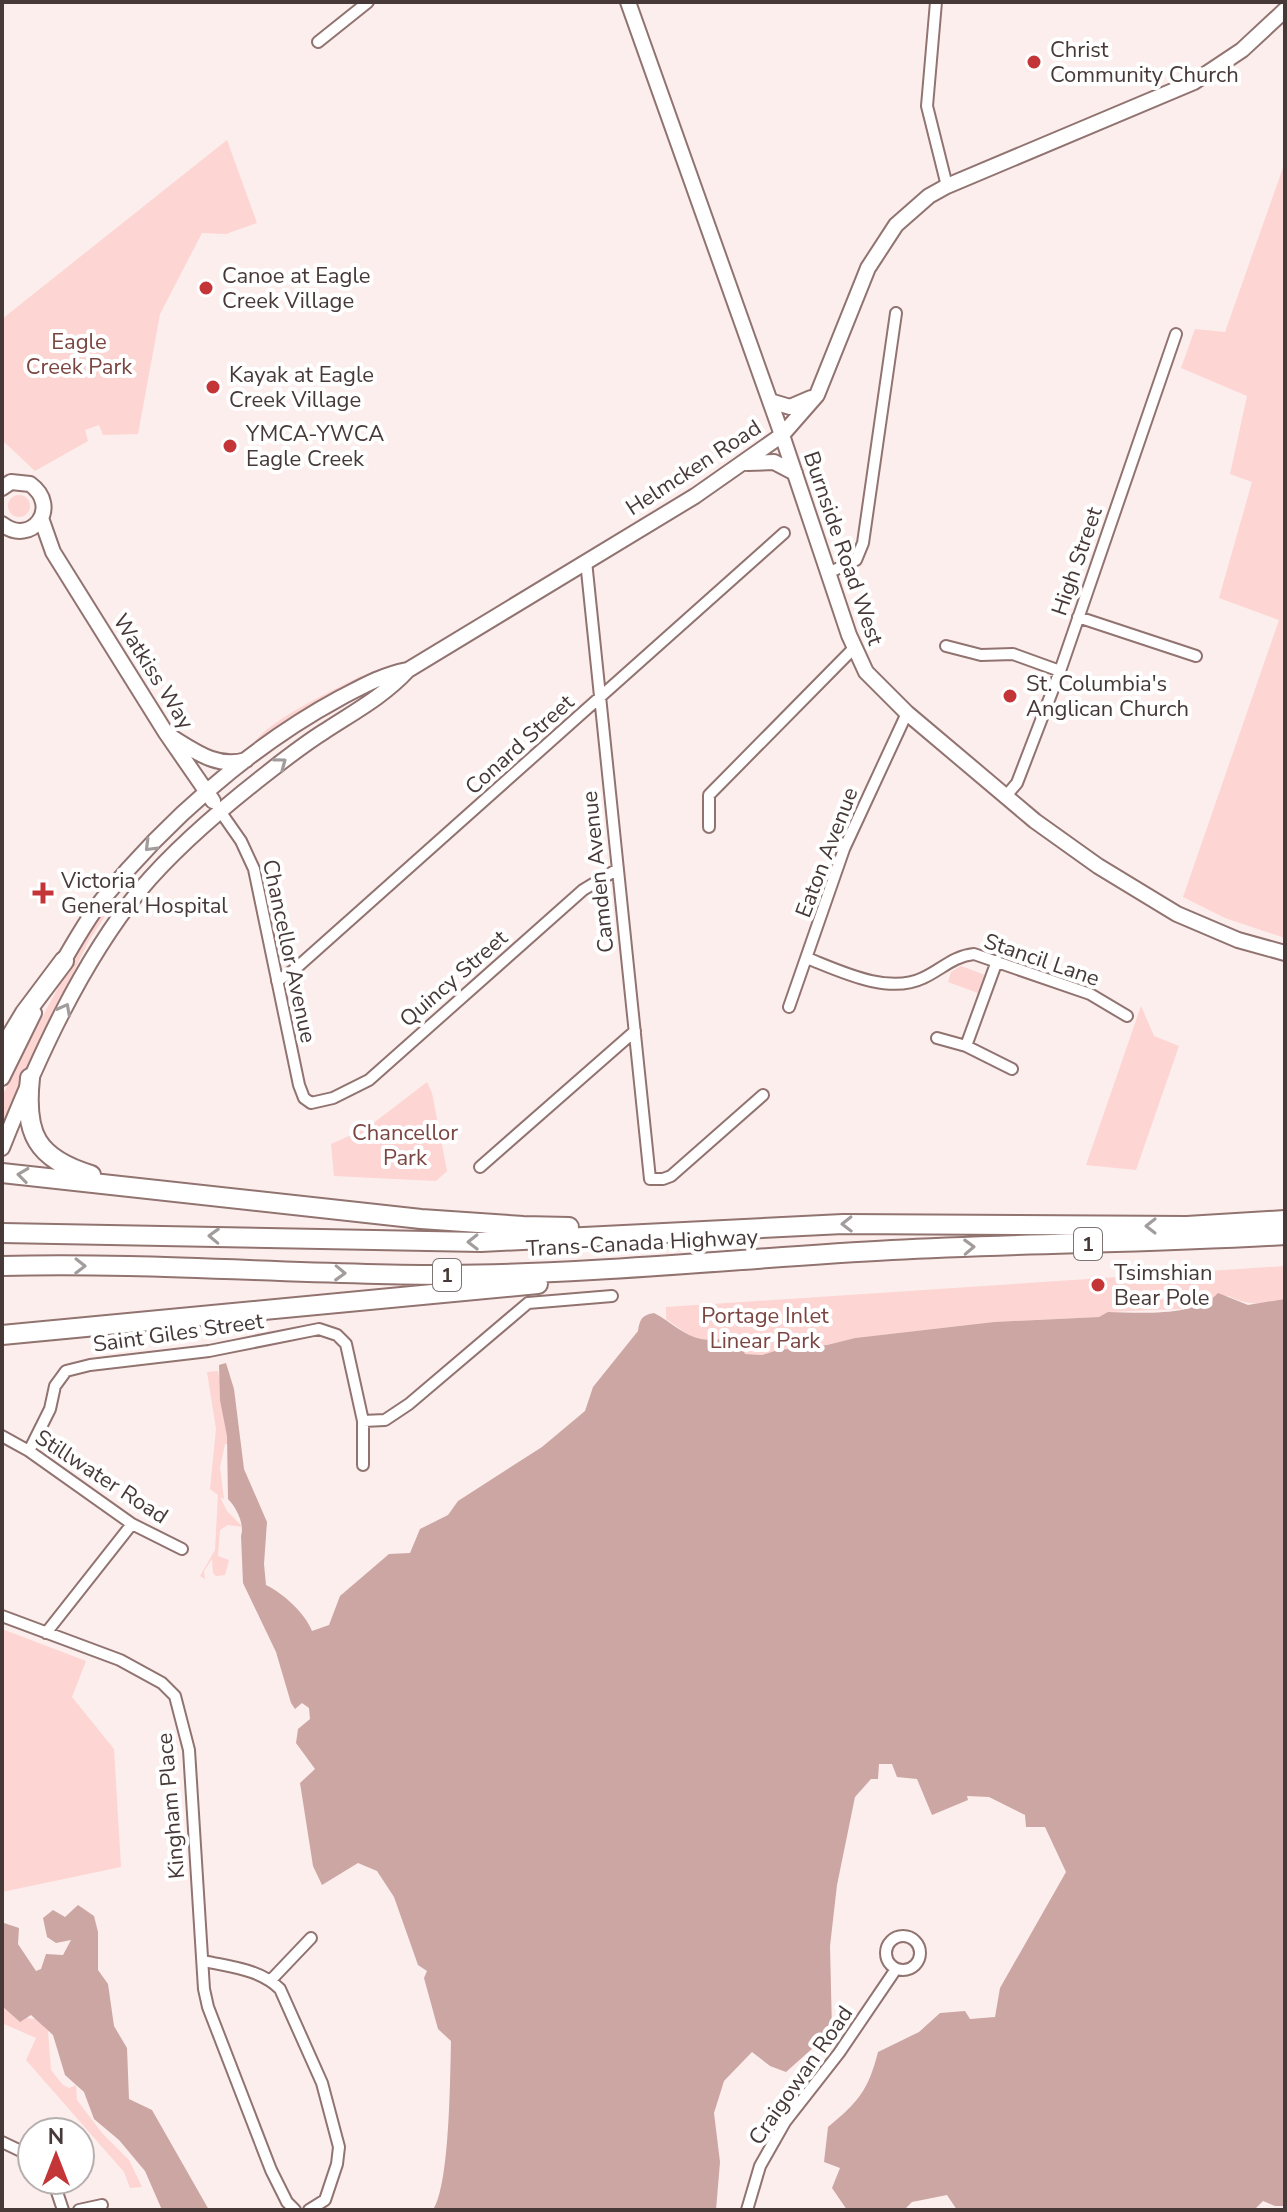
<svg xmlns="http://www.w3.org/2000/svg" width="1287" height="2212" viewBox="0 0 1287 2212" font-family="'Nunito Sans',sans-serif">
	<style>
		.green { fill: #fdd5d2 }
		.water { fill: #cca6a3 }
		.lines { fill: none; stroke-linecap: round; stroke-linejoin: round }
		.street-casing { stroke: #917370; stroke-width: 14 }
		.secondary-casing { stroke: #917370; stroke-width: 18 }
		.highway-casing { stroke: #917370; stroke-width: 22 }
		.street { stroke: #fff; stroke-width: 10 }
		.secondary { stroke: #fff; stroke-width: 14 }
		.highway { stroke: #fff; stroke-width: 18 }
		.oneway { stroke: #a29c9c }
		.poi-dot { fill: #c43538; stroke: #fff; stroke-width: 3 }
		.labels { text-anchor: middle; stroke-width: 8; stroke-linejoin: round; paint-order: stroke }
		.shield { fill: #fff; stroke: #7e7474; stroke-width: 2 }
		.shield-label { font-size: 20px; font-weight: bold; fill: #463938 }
		.poi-label { font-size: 22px; fill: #463938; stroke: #fff; text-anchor: start }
		.park-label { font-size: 22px; fill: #7b4541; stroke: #fff }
		.street-label { font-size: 22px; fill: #463938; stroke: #fff }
	</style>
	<rect width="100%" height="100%" fill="#fceeed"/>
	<path class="green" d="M227,140L257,223L226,234L202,233L160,314L138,434L103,435L99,425L85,430L88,441L35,471L2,440V319Z
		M1285,162V938L1225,918L1183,897L1279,620L1219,598L1252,482L1230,474L1247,396L1181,368L1195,329L1225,332Z
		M8 506a11 11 0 1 1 22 0a11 11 0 1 1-22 0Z
		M361,676L362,678L304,710L254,743C270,719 334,690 361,676Z
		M111,899L115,901L88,942L31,1060L2,1128V1097L14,1070L85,937Z
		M961,966L985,975L978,993L948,982L951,972Z
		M1141,1006L1154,1036L1179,1046L1136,1170L1086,1165Z
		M427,1082L432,1093L447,1171L436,1181L334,1176L331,1144L367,1128Z
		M1285,1266V1299C1260,1305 1251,1306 1228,1296L1196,1308L1109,1312L1099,1317L994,1322L855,1338L827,1345L778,1350L762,1355L745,1354L740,1341C727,1335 714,1342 701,1339C687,1336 678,1327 666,1319V1307Z
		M218,1371L224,1399L229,1444H225L220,1467L224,1499L220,1497L227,1511L243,1527L228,1525L220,1530L218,1556L229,1560L225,1575L216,1576L213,1573L212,1559L204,1571L205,1579L200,1576L215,1550L218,1495L210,1489L216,1429L207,1372Z
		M2,1629L86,1661L72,1697L114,1749L121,1867L2,1892Z
		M2,2001L25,2018L37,2019L48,2031L51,2070L63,2085L69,2088L76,2085L77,2100L102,2133L129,2160L142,2187L130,2188L124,2172L26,2060L36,2038L4,2024Z"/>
	<path class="water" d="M1218,1293L1248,1305L1285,1299V2206H1275L1263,2201L1254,2210H957L947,2195L912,2202L904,2210H847L832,2188L840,2168L824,2162L828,2127C858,2102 868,2091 878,2052L919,2032L940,2013L965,2011L970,2019L995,2017L1000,1988L1066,1872L1045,1827H1026L1025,1815L989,1797L967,1796L968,1800L932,1815L917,1779L897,1777L892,1764H879L878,1779H871L855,1797L837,1885L830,1946L832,2031L786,2072L770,2066L752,2052L724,2081L714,2113L720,2162L716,2210H433C450,2184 450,2077 451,2041L438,2029L424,1978L427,1971L418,1965L394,1897L377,1871L358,1863L322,1885L313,1866L300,1783L315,1769L296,1743L298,1729L310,1719L309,1708L302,1703L295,1709L291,1703L276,1652L243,1583L241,1536C245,1524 236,1507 228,1499L227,1436L220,1400L219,1365L226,1363L234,1389L244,1469L267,1522L264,1564L266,1585C284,1594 305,1613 312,1631L329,1625L340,1596L389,1554L410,1553L420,1529L448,1515L458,1501L542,1447L585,1411L593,1387L638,1331C640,1319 642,1315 654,1313C670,1321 684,1336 701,1339C714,1342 727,1335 740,1341L745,1354L762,1355L778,1350L827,1345L855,1338L994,1322L1099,1317L1108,1312C1139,1313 1197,1317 1218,1293Z
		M78,1905L94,1916L98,1932V1970L108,1984L114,2026L127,2048L129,2099L152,2110L209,2210H162L145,2171L119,2140L94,2119L84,2092L65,2075L53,2035L31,2015L20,2022L2,2006V1925L4,1923L19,1928L18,1944L36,1971L41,1969L46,1954L63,1955L71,1940L56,1943L47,1937L43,1918L53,1910L65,1917Z"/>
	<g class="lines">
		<g class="street-casing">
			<path id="street" d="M936,2L927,106L947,186
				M318,42L368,2
				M586,561L650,1179H663L671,1176L763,1095
				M828,573L856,560L863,543L896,313
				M1078,617L1196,656
				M946,646L981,655L1013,654L1060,671
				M1006,796L1017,783L1060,671L1176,334
				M220,811L241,841L254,869L299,1085L304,1098L311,1103L333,1098L369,1080L583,890L616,870
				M709,827V795L854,648
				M807,958C840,971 888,995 923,978C941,970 953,956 974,954L1090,994L1127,1016
				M277,981L294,970L784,533
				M789,1007L844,849L907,713
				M937,1038L966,1046L1012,1069
				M966,1046L997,961
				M480,1167L635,1031
				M363,1421L385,1420L409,1404L528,1303L612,1296
				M2,1436L29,1451L132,1524L182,1549
				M29,1451L50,1409L55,1386L66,1371L90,1365L209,1351L319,1329L337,1335L346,1344L363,1421V1465
				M2,1616L120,1660L162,1683L175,1696L189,1750L204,1989L208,2007L271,2170L287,2202L295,2210
				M46,1633L132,1524
				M886 1953a17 17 0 1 1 34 0a17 17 0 1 1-34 0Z
				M204,1961C230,1967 260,1969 280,1989L322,2083L339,2147L337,2164L325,2200L309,2210
				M271,1980L311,1938
				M2,2142L25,2153L32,2160
				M53,2180L63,2210
				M79,2210L102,2205
				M747,2210L760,2166L785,2122L839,2053L896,1969"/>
		</g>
		<g class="secondary-casing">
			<path id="secondary" d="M628,2L782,435L849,635L866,672L907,713L1035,821L1098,866L1177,914L1238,940L1285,953
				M770,401L790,407L811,398
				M747,463L774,462L795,473
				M2,488L11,482L30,484C62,507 31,547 2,524
				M41,518L53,552L166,733L213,801
				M170,736C193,750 217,769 246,760
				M60,967C73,944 86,921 102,900C166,821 251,746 340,698C363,686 382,675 407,670
				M2,1078L34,1013
				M2,1148C37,1060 80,964 140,890C176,847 221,809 266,774C285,759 304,744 325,731C354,712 384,696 408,670L695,496L782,435L817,395L868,268L896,225L929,196L947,186L1194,82L1242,50L1285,10"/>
		</g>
		<g class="highway-casing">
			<path id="highway" d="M2,1051L25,1013L64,961
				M30,1078C24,1134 36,1158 91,1175
				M2,1173L421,1219L523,1226L569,1227
				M2,1233L481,1242L843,1224L1187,1226L1285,1220
				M2,1266C150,1262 299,1275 447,1275C596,1274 744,1258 892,1250C1023,1243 1154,1243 1285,1235
				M2,1335L538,1284"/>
		</g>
		<use href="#street" class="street"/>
		<use href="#secondary" class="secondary"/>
		<use href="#highway" class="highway"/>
	</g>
	<defs><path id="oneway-chevron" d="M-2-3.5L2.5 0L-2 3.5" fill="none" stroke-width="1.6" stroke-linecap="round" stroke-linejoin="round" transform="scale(2)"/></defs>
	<g class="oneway">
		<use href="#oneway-chevron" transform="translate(281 763) rotate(-37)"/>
		<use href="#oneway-chevron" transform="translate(150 846) rotate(135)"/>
		<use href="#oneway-chevron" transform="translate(65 1009) rotate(-62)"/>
		<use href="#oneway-chevron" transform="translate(23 1175) rotate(-173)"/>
		<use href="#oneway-chevron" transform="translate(847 1224) rotate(179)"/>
		<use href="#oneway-chevron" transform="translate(1151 1226) rotate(180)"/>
		<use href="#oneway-chevron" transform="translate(214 1236) rotate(-178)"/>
		<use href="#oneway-chevron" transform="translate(473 1242) rotate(179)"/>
		<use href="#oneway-chevron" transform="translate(969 1247) rotate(-2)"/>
		<use href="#oneway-chevron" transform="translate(80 1266) rotate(1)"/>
		<use href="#oneway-chevron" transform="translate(340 1273) rotate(2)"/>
	</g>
	<g class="poi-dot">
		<circle cx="1034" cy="62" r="8"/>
		<circle cx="206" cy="288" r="8"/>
		<circle cx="213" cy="387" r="8"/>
		<circle cx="230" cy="446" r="8"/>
		<circle cx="1010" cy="696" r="8"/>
		<path d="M39 881h8v8h8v8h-8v8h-8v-8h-8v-8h8z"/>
		<circle cx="1098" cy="1285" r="8"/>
	</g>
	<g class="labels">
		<g class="shield">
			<rect x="1074" y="1228" width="28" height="32" rx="6"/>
			<rect x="433" y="1259" width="28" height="32" rx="6"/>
		</g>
		<g class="shield-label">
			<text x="1088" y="1251">1</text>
			<text x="447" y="1282">1</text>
		</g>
		<g class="poi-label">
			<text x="1050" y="57">Christ<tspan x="1050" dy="25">Community Church</tspan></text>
			<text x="222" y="283">Canoe at Eagle<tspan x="222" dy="25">Creek Village</tspan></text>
			<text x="229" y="382">Kayak at Eagle<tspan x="229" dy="25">Creek Village</tspan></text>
			<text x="246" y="441">YMCA-YWCA<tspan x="246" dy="25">Eagle Creek</tspan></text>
			<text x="1026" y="691">St. Columbia's<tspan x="1026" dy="25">Anglican Church</tspan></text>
			<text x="61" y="888">Victoria<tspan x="61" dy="25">General Hospital</tspan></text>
			<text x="1114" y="1280">Tsimshian<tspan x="1114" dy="25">Bear Pole</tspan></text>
		</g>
		<g class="park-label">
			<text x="79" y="349">Eagle<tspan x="79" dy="25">Creek Park</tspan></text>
			<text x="405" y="1140">Chancellor<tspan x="405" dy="25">Park</tspan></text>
			<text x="765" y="1323">Portage Inlet<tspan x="765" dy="25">Linear Park</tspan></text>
		</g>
		<g class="street-label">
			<text transform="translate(693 467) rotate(-33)" y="8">Helmcken Road</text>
			<text transform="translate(844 548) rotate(71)" y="8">Burnside Road West</text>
			<text transform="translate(1076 561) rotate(-71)" y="8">High Street</text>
			<text transform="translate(154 671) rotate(58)" y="8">Watkiss Way</text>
			<text transform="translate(519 744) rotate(-42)" y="8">Conard Street</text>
			<text transform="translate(826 852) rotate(-69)" y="8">Eaton Avenue</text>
			<text transform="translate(597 872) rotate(-96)" y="8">Camden Avenue</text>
			<text transform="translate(290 951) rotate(78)" y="8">Chancellor Avenue</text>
			<text transform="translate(1042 959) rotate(19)" y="8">Stancil Lane</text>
			<text transform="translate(453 978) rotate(-41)" y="8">Quincy Street</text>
			<text transform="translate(642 1242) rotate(-3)" y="8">Trans-Canada Highway</text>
			<text transform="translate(178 1332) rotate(-8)" y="8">Saint Giles Street</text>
			<text transform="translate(102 1476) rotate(33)" y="8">Stillwater Road</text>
			<text transform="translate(170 1806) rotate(-95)" y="8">Kingham Place</text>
			<text transform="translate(800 2075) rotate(-55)" y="8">Craigowan Road</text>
		</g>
	</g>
	<rect width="1287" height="2212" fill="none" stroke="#463938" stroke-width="8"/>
	<g transform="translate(56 2156)"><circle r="38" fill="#ffffff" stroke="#b5b0af" stroke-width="2"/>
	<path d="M0-6L14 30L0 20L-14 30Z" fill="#c43538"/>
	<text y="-12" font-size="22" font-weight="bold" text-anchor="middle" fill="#463938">N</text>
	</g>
</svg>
